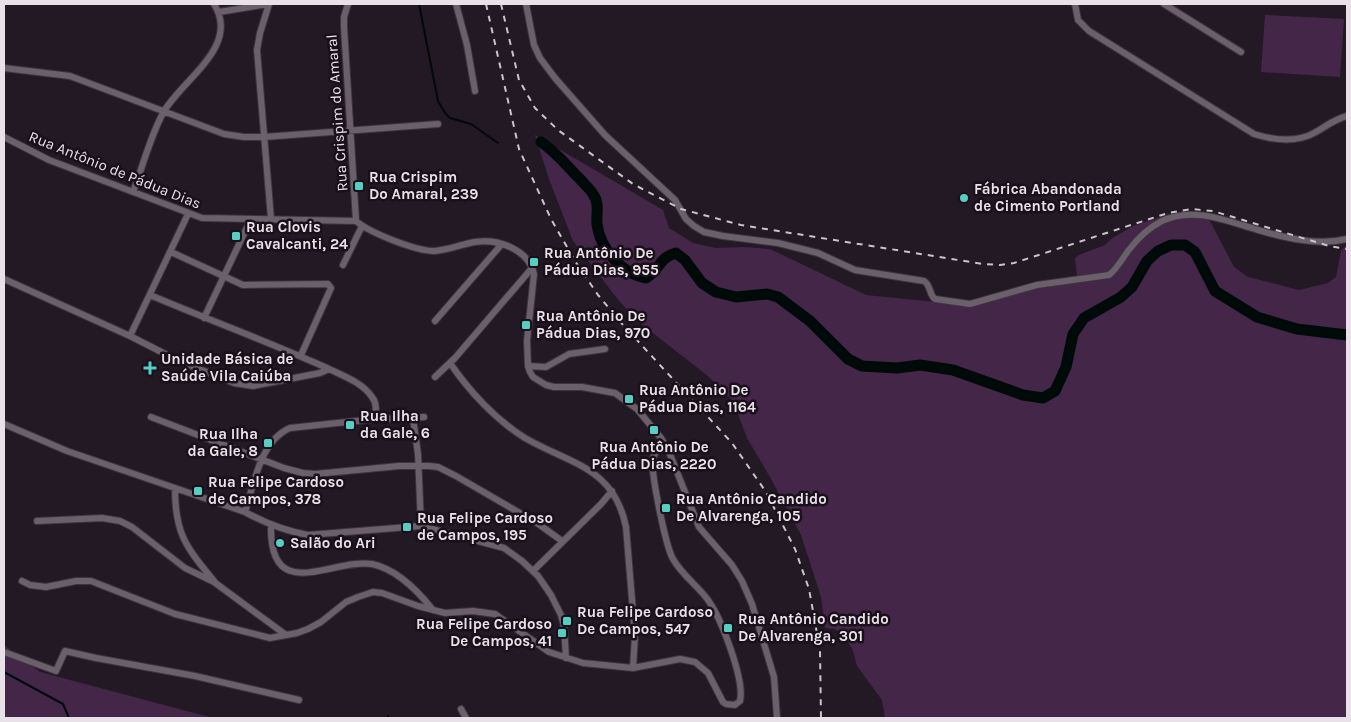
<svg xmlns="http://www.w3.org/2000/svg" width="1351" height="722" viewBox="0 0 1351 722" font-family="Karla,sans-serif">
	<style>
		.green { fill: #442748 }
		.lines { fill: none; stroke-linecap: round; stroke-linejoin: round }
		.stream { stroke: #000a08; stroke-width: 2 }
		.river { stroke: #000a08; stroke-width: 11 }
		.street-casing { stroke: #3c353d; stroke-width: 8 }
		.street { stroke: #6b5f6c; stroke-width: 6 }
		.rail { stroke: #cac3cb; stroke-width: 2; stroke-dasharray: 6 6; stroke-linecap: butt }
		.poi-dot { fill: #56cec3; stroke: #19101a; stroke-width: 2 }
		.labels { text-anchor: middle; stroke-width: 5; stroke-linejoin: round; paint-order: stroke }
		.street-label { font-size: 15px; fill: #e8e1e8; stroke: #19101a }
		.poi-label { font-size: 15px; font-weight: bold; fill: #e8e1e8; stroke: #19101a; text-anchor: start }
	</style>
	<rect width="100%" height="100%" fill="#221924"/>
	<path class="green" d="M1265,15L1344,19L1340,77L1261,72Z
		M535,135L663,210L669,228L693,243L716,248L744,247L770,249L866,295L945,303H986L1030,290L1073,283L1077,276L1075,258L1079,255L1105,245L1111,239L1133,226L1170,214L1191,211L1210,221L1234,267L1248,277L1299,290L1328,283L1336,277L1341,251L1347,244V718H885L882,700L857,666L853,651L846,638L835,629L825,628L821,597L801,535L770,477L747,438L733,401L708,376L635,319L616,297L573,241L549,179Z
		M4,645L40,672L213,718H4Z"/>
	<g class="lines">
		<path class="stream" d="M419,4L438,101L445,113L450,118L471,124L498,143
			M4,672L63,704L69,718
			M388,716L389,718"/>
		<path class="river" d="M541,142C556,152 567,166 580,179C584,184 590,189 593,194C600,204 596,213 597,224C600,249 622,274 646,278C661,269 658,258 676,253L685,260L702,283L716,292L736,297L767,294L778,297L810,321L848,359L862,366L897,368L920,365L953,370L1023,395L1043,398L1055,391L1066,367L1073,334L1084,318L1121,297L1132,287L1147,261L1158,251L1171,245H1185L1195,252L1215,291L1257,317L1297,329L1347,335"/>
		<g class="street-casing">
			<path id="street" d="M269,4L260,33L257,50L271,219
				M348,4L344,17V27L356,221
				M456,4L467,45L475,91
				M526,4L534,45L540,58L555,78L605,135L675,200L686,219L694,226L704,232L723,236L778,243L818,253L855,270L924,281C931,285 929,295 935,299L970,304L1037,285L1109,275C1117,269 1122,259 1128,251C1137,239 1148,228 1162,221C1193,206 1227,221 1258,230C1286,238 1318,246 1347,239
				M1075,4L1078,20L1089,31L1254,134C1273,140 1297,143 1316,132C1326,126 1335,119 1347,116
				M1164,4L1241,52
				M219,12L268,4
				M4,68L70,76L224,134L244,137H264L438,124
				M4,137L49,160L202,218L356,221C370,233 416,251 434,251C448,250 462,244 475,242C498,238 529,250 534,274L527,341L528,366L530,372L533,377L546,385L554,387H582L615,393L637,409L661,438L669,452L699,527L732,565L742,581L752,604L774,677L777,718
				M133,192C143,166 150,137 163,113C181,80 241,47 214,4
				M171,252L243,285L328,284L331,288L301,355
				M343,265L362,226
				M4,279L130,336L179,361L234,383L253,386L320,373L329,369
				M150,295C209,320 269,342 327,368C343,376 362,382 372,397C377,403 376,411 375,419
				M204,318L251,219
				M435,321L501,245
				M130,336L188,214
				M450,363C469,391 496,420 525,438C570,464 614,467 626,527L635,636L633,668
				M528,366L546,367L569,354L605,349
				M435,377L455,358L532,268
				M151,417L284,468L303,473L315,474L399,466H429L438,467L456,476L537,523L562,541
				M4,424L67,451L245,512C265,523 285,531 308,535L421,526L504,548L522,561L538,576L551,595L561,615L564,626L566,658
				M175,489C175,534 186,547 214,581
				M245,512C254,484 260,441 290,428L375,419L413,418
				M37,521L102,518L120,521L132,527L185,568L214,582L286,635
				M271,525C269,606 332,558 372,564C396,569 418,591 433,610
				M421,526L418,454L413,418L424,417
				M533,571L601,504L612,491
				M22,581L30,585L46,587L76,581H91L175,614L270,638L297,633L308,629L321,622L346,602L358,597L373,592L382,593L418,606L445,613L473,611L495,614L549,652L583,663L633,668L680,659L695,662L708,673L723,702L726,704L735,705L740,701C745,680 721,618 708,600C698,586 682,575 673,559C666,547 650,471 653,458C655,452 660,447 664,443
				M4,652L56,671L65,651L96,658L195,676L299,700
				M461,709L466,718"/>
		</g>
		<use href="#street" class="street"/>
		<path class="rail" d="M486,4L519,149L551,219L575,261L598,295L623,325L732,443L766,492L795,549L809,589L820,650L821,718
			M501,4L519,80L535,108L558,130L633,184L681,209L741,225L983,264L1000,265L1014,263L1168,213L1191,209L1213,211L1329,246L1347,249"/>
	</g>
	<g class="poi-dot">
		<rect x="354" y="181" width="10" height="10" rx="2.5"/>
		<circle cx="964" cy="198" r="5"/>
		<rect x="231" y="231" width="10" height="10" rx="2.5"/>
		<rect x="529" y="257" width="10" height="10" rx="2.5"/>
		<rect x="521" y="320" width="10" height="10" rx="2.5"/>
		<path d="M147.5 360.5h5v5h5v5h-5v5h-5v-5h-5v-5h5z"/>
		<rect x="624" y="394" width="10" height="10" rx="2.5"/>
		<rect x="345" y="420" width="10" height="10" rx="2.5"/>
		<rect x="649" y="425" width="10" height="10" rx="2.5"/>
		<rect x="263" y="438" width="10" height="10" rx="2.5"/>
		<rect x="193" y="486" width="10" height="10" rx="2.5"/>
		<rect x="661" y="503" width="10" height="10" rx="2.5"/>
		<rect x="402" y="522" width="10" height="10" rx="2.5"/>
		<circle cx="280" cy="543" r="5"/>
		<rect x="562" y="616" width="10" height="10" rx="2.5"/>
		<rect x="723" y="623" width="10" height="10" rx="2.5"/>
		<rect x="557" y="628" width="10" height="10" rx="2.5"/>
	</g>
	<g class="labels">
		<g class="street-label">
			<text transform="translate(337 113) rotate(-94)" y="5">Rua Crispim do Amaral</text>
			<text transform="translate(115 170) rotate(22)" y="5">Rua Antônio de Pádua Dias</text>
		</g>
		<g class="poi-label">
			<text x="369" y="182">Rua Crispim<tspan x="369" dy="17">Do Amaral, 239</tspan></text>
			<text x="974" y="194">Fábrica Abandonada<tspan x="974" dy="17">de Cimento Portland</tspan></text>
			<text x="246" y="232">Rua Clovis<tspan x="246" dy="17">Cavalcanti, 24</tspan></text>
			<text x="544" y="258">Rua Antônio De<tspan x="544" dy="17">Pádua Dias, 955</tspan></text>
			<text x="536" y="321">Rua Antônio De<tspan x="536" dy="17">Pádua Dias, 970</tspan></text>
			<text x="161" y="364">Unidade Básica de<tspan x="161" dy="17">Saúde Vila Caiúba</tspan></text>
			<text x="639" y="395">Rua Antônio De<tspan x="639" dy="17">Pádua Dias, 1164</tspan></text>
			<text x="360" y="421">Rua Ilha<tspan x="360" dy="17">da Gale, 6</tspan></text>
			<text x="258" y="439" text-anchor="end">Rua Ilha<tspan x="258" dy="17">da Gale, 8</tspan></text>
			<text x="654" y="452" text-anchor="middle">Rua Antônio De<tspan x="654" dy="17">Pádua Dias, 2220</tspan></text>
			<text x="208" y="487">Rua Felipe Cardoso<tspan x="208" dy="17">de Campos, 378</tspan></text>
			<text x="676" y="504">Rua Antônio Candido<tspan x="676" dy="17">De Alvarenga, 105</tspan></text>
			<text x="417" y="523">Rua Felipe Cardoso<tspan x="417" dy="17">de Campos, 195</tspan></text>
			<text x="290" y="548">Salão do Ari</text>
			<text x="577" y="617">Rua Felipe Cardoso<tspan x="577" dy="17">De Campos, 547</tspan></text>
			<text x="738" y="624">Rua Antônio Candido<tspan x="738" dy="17">De Alvarenga, 301</tspan></text>
			<text x="552" y="629" text-anchor="end">Rua Felipe Cardoso<tspan x="552" dy="17">De Campos, 41</tspan></text>
		</g>
	</g>
	<rect width="1351" height="722" fill="none" stroke="#e8e1e8" stroke-width="10"/>
</svg>
